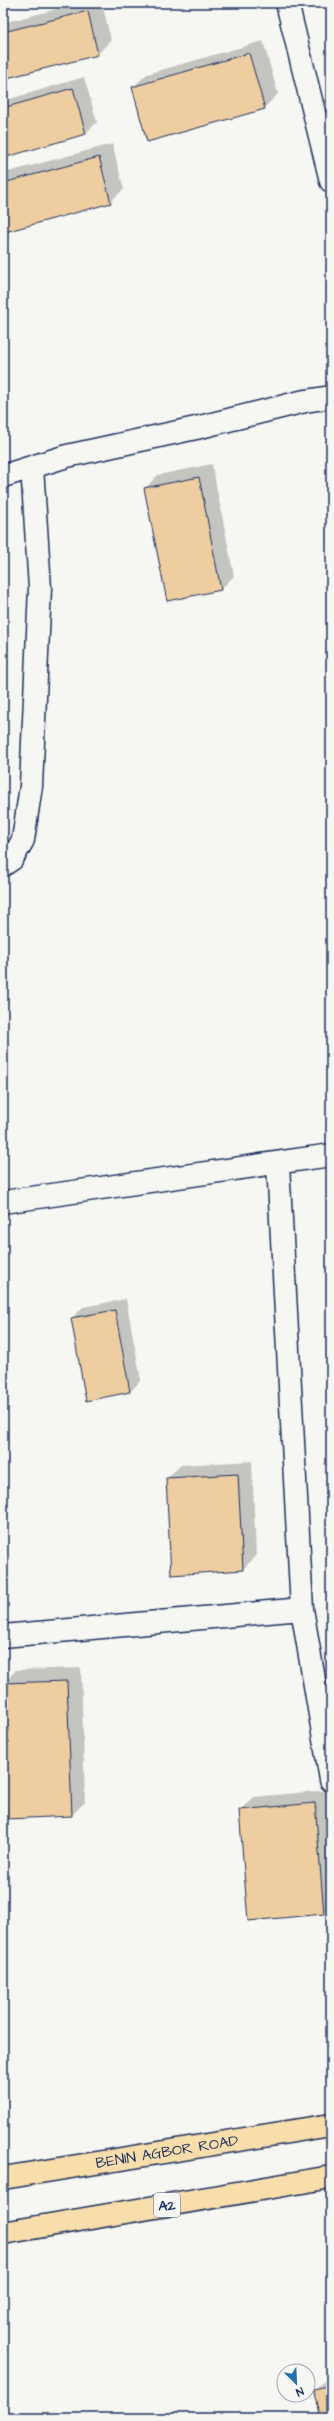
<svg xmlns="http://www.w3.org/2000/svg" width="334" height="2421" viewBox="0 0 334 2421" font-family="'Architects Daughter',sans-serif">
	<style>
		.shadow { fill: #0003 }
		.building { fill: #eecda0; stroke: #1b2f5e }
		.lines { fill: none; stroke-linecap: round; stroke-linejoin: round }
		.street-casing { stroke: #1b2f5e; stroke-width: 25 }
		.highway-casing { stroke: #1b2f5e; stroke-width: 25 }
		.street { stroke: #f6f6f2; stroke-width: 22 }
		.highway { stroke: #f8deab; stroke-width: 22 }
		.labels { text-anchor: middle; stroke-width: 3.5; stroke-linejoin: round; paint-order: stroke }
		.shield { fill: #f6f6f2; stroke: #5d6b8a; stroke-width: 1 }
		.shield-label { font-size: 14px; font-weight: bold; fill: #1b2f5e }
		.street-label { font-size: 15px; fill: #1b2f5e; stroke: #f6f6f2 }
	</style>
	<rect width="100%" height="100%" fill="#f6f6f2"/>
	<filter id="ink" filterUnits="userSpaceOnUse"><feTurbulence type="fractalNoise" baseFrequency=".025" numOctaves="2"/><feDisplacementMap in="SourceGraphic" scale="8" xChannelSelector="R" yChannelSelector="G"/><feConvolveMatrix kernelMatrix="1 2 1 2 8 2 1 2 1" color-interpolation-filters="sRGB"/></filter>
	<g filter="url(#ink)">
		<path class="shadow" d="M80,3H102L111,40L98,54L3,78V23Z
			M263,41L278,94L264,108L133,87L147,74Z
			M84,77L97,122L86,133L3,157V101Z
			M112,144L124,189L110,202L6,230L3,220V177L8,172Z
			M212,464L234,576L221,589L145,488L158,475Z
			M126,1299L141,1380L130,1392L72,1318L83,1307Z
			M252,1461L256,1556L243,1569L167,1478L181,1465Z
			M81,1668L85,1802L72,1815L7,1818L3,1684L16,1670Z
			M328,1790L331,1822V1906L324,1913L249,1920L240,1811L254,1797Z
			M331,2375V2418H322L315,2389Z"/>
		<path class="building" d="M88,11L98,55L3,79V32Z
			M249,53L265,109L147,142L132,87Z
			M73,88L86,134L3,158V108Z
			M99,157L111,203L5,232L3,183Z
			M199,477L221,590L167,601L144,488Z
			M115,1310L130,1392L86,1401L71,1318Z
			M238,1474L243,1570L171,1575L166,1478Z
			M67,1681L72,1816L6,1819L3,1683Z
			M315,1803L324,1914L248,1921L239,1810Z
			M331,2385V2418H321L314,2389Z"/>
		<g class="lines">
			<g class="street-casing">
				<path id="street" d="M287,3L331,181
					M3,476L67,456L196,428L305,401L331,397
					M3,865L12,859L23,840L31,786L40,588L32,467
					M278,1164L302,1609L331,1780
					M3,1202L331,1155
					M3,1636L302,1609"/>
			</g>
			<g class="highway-casing">
				<g id="highway">
					<path id="s1" d="M3,2178L331,2125"/>
					<path d="M3,2233L331,2177"/>
				</g>
			</g>
			<use href="#street" class="street"/>
			<use href="#highway" class="highway"/>
		</g>
	</g>
	<g class="labels">
		<rect class="shield" x="154" y="2193" width="26" height="24" rx="3"/>
		<g class="shield-label">
			<text x="167" y="2210">A2</text>
		</g>
		<g class="street-label">
			<text dy="5" stroke="none"><textPath href="#s1" startOffset="166">BENIN AGBOR ROAD</textPath></text>
		</g>
	</g>
	<rect width="334" height="2421" fill="none" stroke="#f6f6f2" stroke-width="16"/>
	<rect x="8" y="8" width="318" height="2405" fill="none" stroke="#1b2f5e" stroke-width="1.5" filter="url(#ink)"/>
	<g transform="translate(296 2383) rotate(156)"><circle r="19" fill="#f6f6f2" stroke="#9ea6b7"/>
	<path d="M0-3L7 15L0 10L-7 15Z" fill="#1f6fb2"/>
	<text y="-6" font-size="11" font-weight="bold" text-anchor="middle" fill="#1b2f5e">N</text>
	</g>
</svg>
